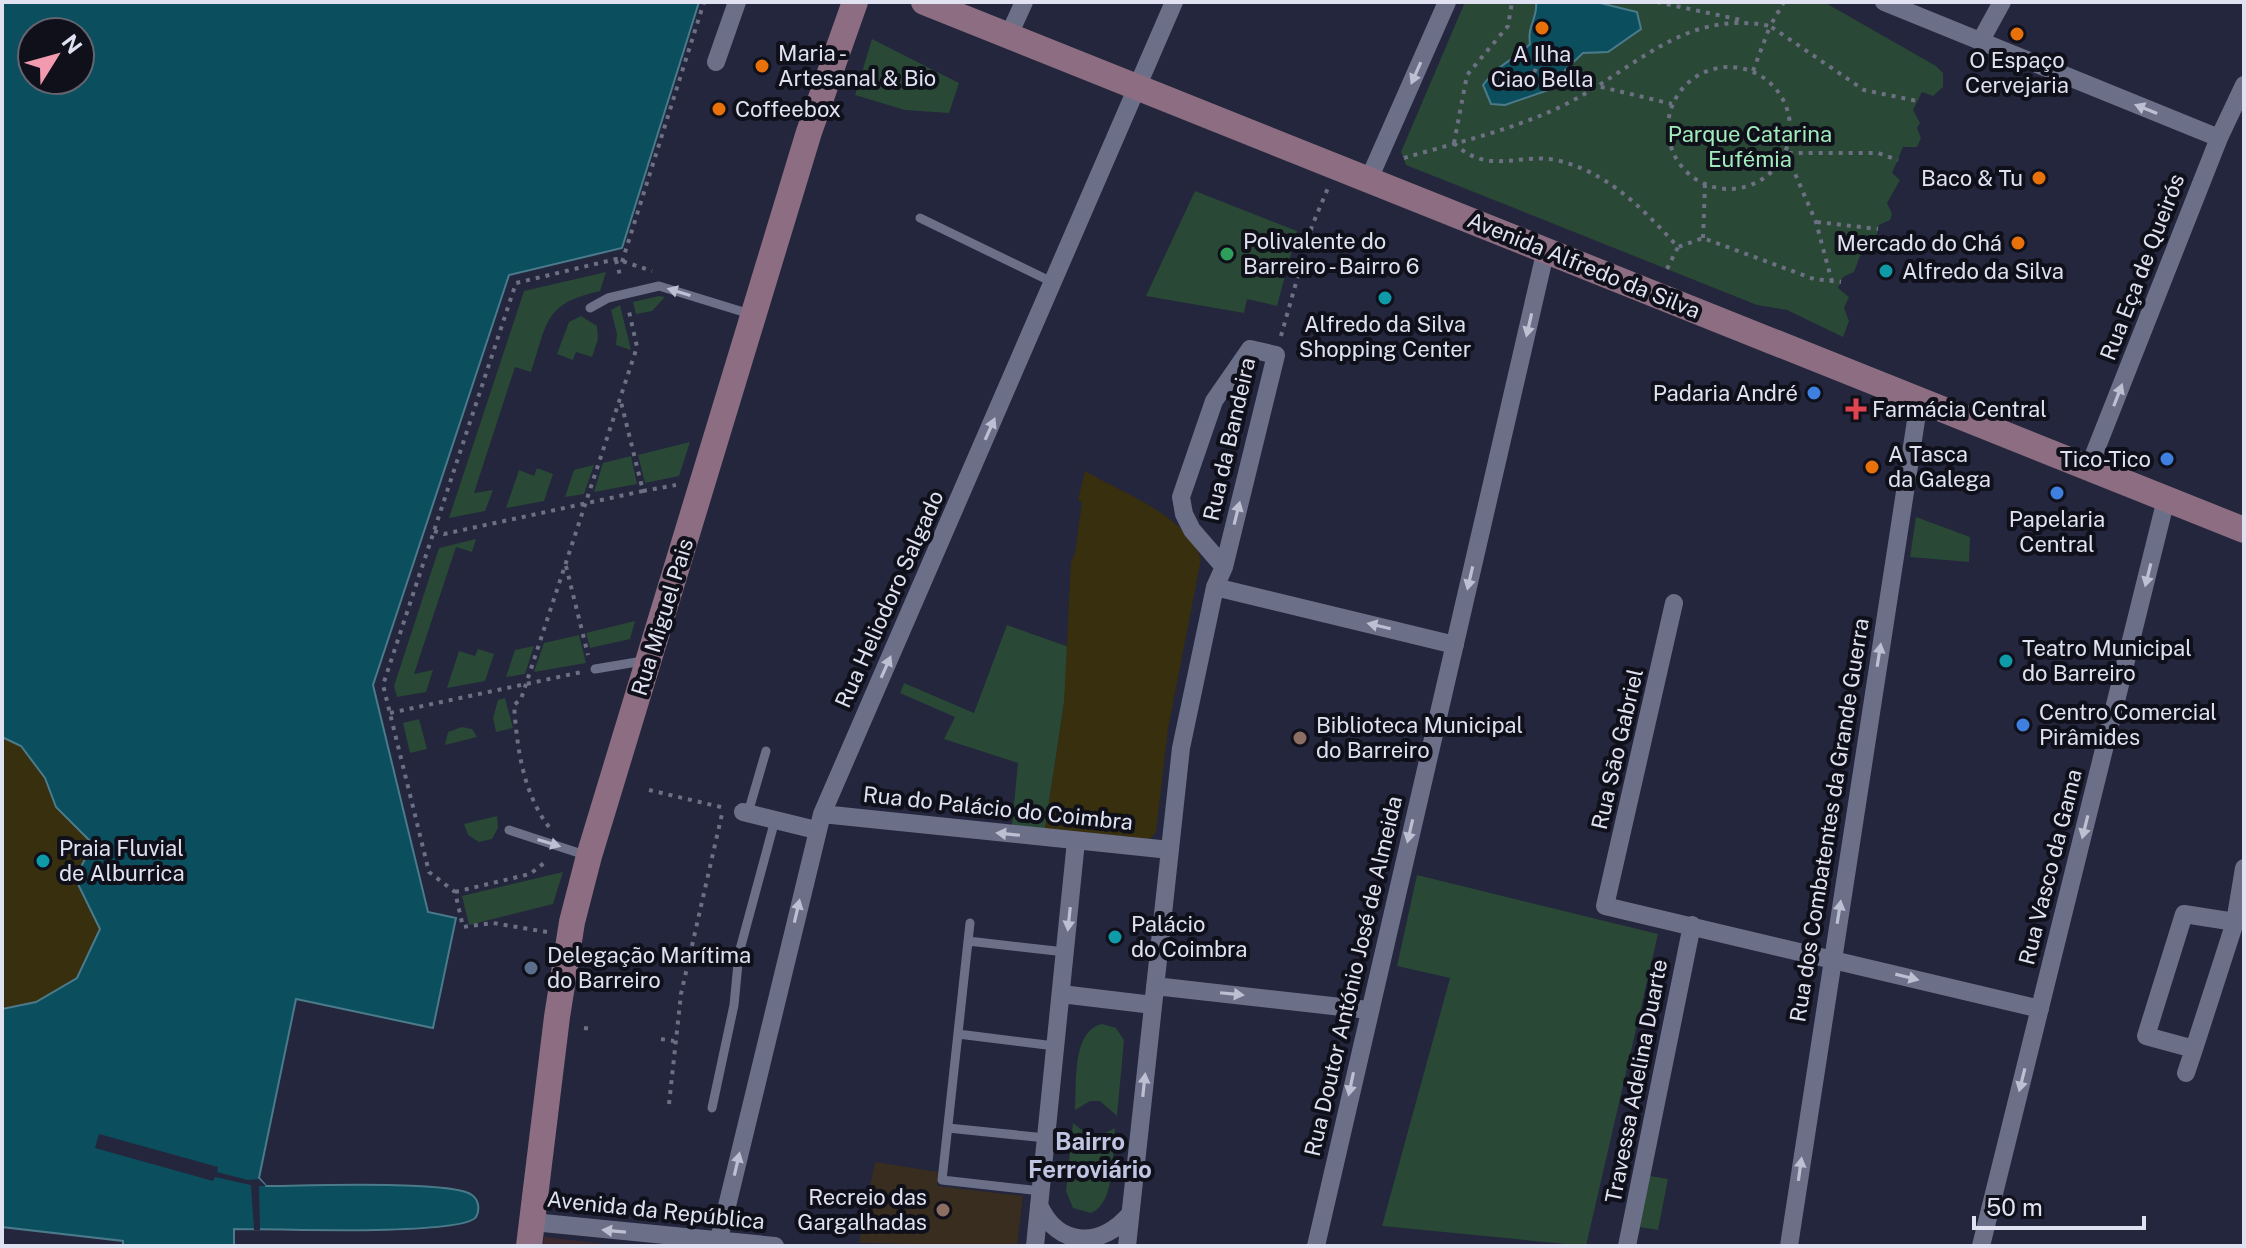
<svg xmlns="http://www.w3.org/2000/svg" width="2246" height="1248" viewBox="0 0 2246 1248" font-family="'Public Sans',sans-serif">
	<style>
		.industrial { fill: #3c292f }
		.education { fill: #392d1f }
		.green { fill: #294835 }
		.sand { fill: #372f0e }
		.water { fill: #0b4f5f; stroke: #4b7b8b; stroke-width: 2; fill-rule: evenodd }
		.pier { fill: #23263c }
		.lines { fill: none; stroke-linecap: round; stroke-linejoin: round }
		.path { stroke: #6d7083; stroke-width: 4; stroke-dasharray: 4 6; stroke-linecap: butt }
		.lane { stroke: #6b6f88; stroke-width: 9 }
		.street { stroke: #6b6f88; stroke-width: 18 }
		.secondary { stroke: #8d6d81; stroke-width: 26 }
		.oneway { fill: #bdc0d2 }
		.food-dot { fill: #e8710a; stroke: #0f101a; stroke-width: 3 }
		.leisure-dot { fill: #2e9e5b; stroke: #0f101a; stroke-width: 3 }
		.culture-dot { fill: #0f9aa8; stroke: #0f101a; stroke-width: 3 }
		.shop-dot { fill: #3f7fe0; stroke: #0f101a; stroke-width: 3 }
		.health-dot { fill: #e0444e; stroke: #0f101a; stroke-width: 3 }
		.education-dot { fill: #8d6e63; stroke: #0f101a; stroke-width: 3 }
		.service-dot { fill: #5c6f8a; stroke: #0f101a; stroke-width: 3 }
		.labels { text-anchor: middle; stroke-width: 8; stroke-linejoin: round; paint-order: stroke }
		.poi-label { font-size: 22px; fill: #e0e2f1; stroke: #0f101a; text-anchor: start }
		.park-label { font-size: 22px; fill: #a2ebbc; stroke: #0f101a }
		.street-label { font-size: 22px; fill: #e0e2f1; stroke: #0f101a }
		.neighbourhood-label { font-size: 24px; font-weight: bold; fill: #c0c5e2; stroke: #0f101a }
	</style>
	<rect width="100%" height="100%" fill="#23263c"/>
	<path class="industrial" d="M544,1237L624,1246H543Z"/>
	<path class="education" d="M875,1162L938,1172L937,1186L1023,1196L1017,1246L859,1243Z"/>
	<path class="green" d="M1465,2H1824L1936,66L1943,73V87L1933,96L1922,92L1913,110L1920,123L1917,128L1921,138L1917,147H1903L1892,173L1900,180L1887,203L1892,214L1890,220L1879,225L1877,233L1881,241L1879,248L1860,256L1854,272L1843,277L1838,288L1849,297L1844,308L1849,321L1843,337L1787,310L1757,305L1406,165L1401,152Z
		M872,39L959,83L949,113L905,110L855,95Z
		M1195,191L1297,231L1277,306L1247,299L1244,313L1146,296Z
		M606,272L600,291C543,304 548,322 531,372L515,367L474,493L493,490L485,511L449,518L524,291Z
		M659,296L665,297L652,311L636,314L633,302Z
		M620,305L631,350L616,345L617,334L611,310Z
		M581,316L597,326L598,339L592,357L576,352L573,360L557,354L569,322Z
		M690,442L679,476L645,483L638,455Z
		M631,456L637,484L594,492L603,463Z
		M594,465L584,494L565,497L574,470Z
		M537,468L553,474L544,501L506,508L519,470L534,476Z
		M1916,517L1970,537L1969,562L1910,557Z
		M476,539L472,552L456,547L414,674L433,670L426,692L397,697L394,686L439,548Z
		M635,621L630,639L590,648L586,633Z
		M1007,625L1069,647L1064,703L1045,829L1012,825L1018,763L944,739L955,717L900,693L904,683L974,713Z
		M579,635L586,663L534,672L544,643Z
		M534,646L525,674L506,677L515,650Z
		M478,649L494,654L485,681L447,688L459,651L475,656Z
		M505,698L513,728L496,732L493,718L498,700Z
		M419,719L427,749L410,753L403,723Z
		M462,727L472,729L477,737L445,745L448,732Z
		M497,816L498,828L492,839L479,842L468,835L464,824Z
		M563,872L553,904L469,925L462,896Z
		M1417,875L1658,934L1586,1246L1382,1226L1450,978L1397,966Z
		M1102,1024L1116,1028L1124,1040L1117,1116L1100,1101H1090L1075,1110C1077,1085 1071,1031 1102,1024Z
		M1073,1123L1093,1139L1115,1128C1112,1152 1116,1203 1091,1213L1073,1208L1066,1191Z
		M1650,1176L1668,1179L1658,1230L1640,1227Z"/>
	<path class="sand" d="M1085,471C1124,494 1186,515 1201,559L1168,729L1156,832L1150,839L1045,829L1064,703L1071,562L1075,553L1082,502L1078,500Z
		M2,737L21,746L45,778L56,807L93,844L75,878L100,929L77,978L36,1002L2,1009Z"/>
	<path class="water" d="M2,2H699L622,248L509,275L373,685L428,912L456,918L433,1028L296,999L259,1178L266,1186C297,1186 455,1180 472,1195C479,1200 480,1210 476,1217C463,1236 267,1229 234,1229V1246H123V1241L2,1227V1009L36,1002L77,978L100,929L75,878L93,844L56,807L45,778L21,746L2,737ZM32,32H80V80H32Z
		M1536,2H1596L1637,12L1641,29L1608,52L1583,53L1565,70L1560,86L1505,105L1491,104L1483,85C1499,63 1512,62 1530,44C1527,25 1538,18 1536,2Z"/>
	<path class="pier" d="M99,1134L218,1167L217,1172L248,1180L259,1179L266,1186H259L260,1230H254L251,1185L215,1177L213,1181L95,1148Z"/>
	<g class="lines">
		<path class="path" d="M1657,2L1741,20
			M1538,59L1535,71L1672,104
			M1668 128a61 61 0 1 1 122 0a61 61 0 1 1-122 0Z
			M1753,71L1770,26L1864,90L1917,101
			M1454,143C1489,177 1521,151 1560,161C1610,174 1644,210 1678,247L1703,238L1814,279L1841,282
			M1454,143L1467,75L1508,26L1512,2
			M1404,158C1455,143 1512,130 1560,107C1632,73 1682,8 1770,26L1784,2
			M1817,222L1878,229
			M1703,238L1705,185
			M616,260L621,279
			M622,262L704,2
			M1667,269L1678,247
			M1832,282L1816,222L1786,153H1878L1898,160
			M1281,336L1312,226L1328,188
			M643,491L676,485
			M434,531L444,534L643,491L620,398
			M566,566L588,655
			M390,713L582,672
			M649,790L725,808
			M549,827C523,793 517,748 514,705L521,699L637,347L628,307
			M455,892L530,874L548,860
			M547,932L493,923L463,927L455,892L429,872L383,685L516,283L616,259L652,271
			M584,1028L591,1029
			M661,1039L674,1041
			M669,1104L681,994L722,814"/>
		<path class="lane" d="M920,218L1054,283
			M590,308L608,298L659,286L750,314
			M595,669L637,662L644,664
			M748,813L766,751
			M509,830L585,855
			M970,923L942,1180L1041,1191
			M968,941L1065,952
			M958,1034L1055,1046
			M712,1108L734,1005L739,953L775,820
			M948,1128L1046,1138"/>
		<path class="street" d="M1884,2L2219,138
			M1008,37L1024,2
			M1980,42L2002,2
			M716,62L737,2
			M1369,179L1447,2
			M2089,467L2219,138L2244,85
			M1215,587L1455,645
			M1674,603L1605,906L2040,1009
			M743,812L816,830
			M822,814L1170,850
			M2184,914L2235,922L2194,1049L2146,1036Z
			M2235,922L2244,868
			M1155,986L1368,1010
			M1061,994L1153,1005
			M2186,1073L2194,1049
			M1039,1205C1058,1248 1102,1248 1130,1214
			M533,1222L775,1246
			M719,1239L822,814L1174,2
			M1035,1246L1076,841
			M1127,1246L1181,748L1215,587L1224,567L1276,355L1250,349L1214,401L1181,497L1184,514L1192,530L1224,567
			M1316,1246L1546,249
			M1627,1246L1692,925
			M1789,1246L1919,401
			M1981,1246L2166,499"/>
		<path class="secondary" d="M924,2L2244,530
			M529,1246L557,1017L572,922L589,856L809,132L855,2"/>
	</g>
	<defs><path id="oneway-solid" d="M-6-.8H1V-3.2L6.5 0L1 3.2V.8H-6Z" transform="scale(2)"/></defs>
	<g class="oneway">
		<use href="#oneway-solid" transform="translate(1416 73) rotate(114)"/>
		<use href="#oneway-solid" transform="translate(2146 109) rotate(-158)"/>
		<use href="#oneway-solid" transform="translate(679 292) rotate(-163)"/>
		<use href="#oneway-solid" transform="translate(1529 325) rotate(103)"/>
		<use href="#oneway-solid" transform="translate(2118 395) rotate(-69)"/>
		<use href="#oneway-solid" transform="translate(990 429) rotate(-66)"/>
		<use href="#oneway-solid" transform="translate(1237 513) rotate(-76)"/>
		<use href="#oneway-solid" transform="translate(2148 575) rotate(104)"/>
		<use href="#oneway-solid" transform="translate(1470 578) rotate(103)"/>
		<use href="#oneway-solid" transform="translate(1379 626) rotate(-167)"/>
		<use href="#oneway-solid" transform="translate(1879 655) rotate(-81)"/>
		<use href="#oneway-solid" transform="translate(886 667) rotate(-66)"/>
		<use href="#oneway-solid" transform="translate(2085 827) rotate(104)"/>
		<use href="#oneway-solid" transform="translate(1410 831) rotate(103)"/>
		<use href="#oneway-solid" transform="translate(1008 834) rotate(-174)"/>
		<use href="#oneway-solid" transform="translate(549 843) rotate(17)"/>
		<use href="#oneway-solid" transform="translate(797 911) rotate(-77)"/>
		<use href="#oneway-solid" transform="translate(1839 912) rotate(-81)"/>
		<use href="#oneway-solid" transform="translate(1069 919) rotate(96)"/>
		<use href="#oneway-solid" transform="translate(1907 977) rotate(14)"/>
		<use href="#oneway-solid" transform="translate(1232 994) rotate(6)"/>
		<use href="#oneway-solid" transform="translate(2022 1080) rotate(104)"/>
		<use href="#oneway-solid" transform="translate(1351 1084) rotate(102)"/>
		<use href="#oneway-solid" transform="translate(1144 1085) rotate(-84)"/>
		<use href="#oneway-solid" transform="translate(737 1164) rotate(-77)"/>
		<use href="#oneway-solid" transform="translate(1800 1169) rotate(-82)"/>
		<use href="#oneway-solid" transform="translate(614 1231) rotate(-175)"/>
	</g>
	<g class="food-dot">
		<circle cx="1542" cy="28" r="8"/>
		<circle cx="2017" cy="34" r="8"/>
		<circle cx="762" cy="66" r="8"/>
		<circle cx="719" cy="109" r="8"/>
		<circle cx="2039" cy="178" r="8"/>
		<circle cx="2018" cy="243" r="8"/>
		<circle cx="1872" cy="467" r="8"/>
	</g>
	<circle class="leisure-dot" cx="1227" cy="254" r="8"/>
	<g class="culture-dot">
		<circle cx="1886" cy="271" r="8"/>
		<circle cx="1385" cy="298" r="8"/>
		<circle cx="2006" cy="661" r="8"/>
		<circle cx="43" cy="861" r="8"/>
		<circle cx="1115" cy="937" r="8"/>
	</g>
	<g class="shop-dot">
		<circle cx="1814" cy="393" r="8"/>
		<circle cx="2167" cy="459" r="8"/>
		<circle cx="2057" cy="493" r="8"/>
		<circle cx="2023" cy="725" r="8"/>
	</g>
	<path class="health-dot" d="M1852 397h8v8h8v8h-8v8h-8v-8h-8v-8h8z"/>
	<g class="education-dot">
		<circle cx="1300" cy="738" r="8"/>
		<circle cx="943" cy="1210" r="8"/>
	</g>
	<circle class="service-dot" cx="531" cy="968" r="8"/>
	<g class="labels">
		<g class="poi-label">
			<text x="778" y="61">Maria -<tspan x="778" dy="25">Artesanal &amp; Bio</tspan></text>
			<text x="1542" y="62" text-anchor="middle">A Ilha<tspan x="1542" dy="25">Ciao Bella</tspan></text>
			<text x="2017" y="68" text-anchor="middle">O Espaço<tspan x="2017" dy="25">Cervejaria</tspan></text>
			<text x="735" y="117">Coffeebox</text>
			<text x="2023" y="186" text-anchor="end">Baco &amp; Tu</text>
			<text x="1243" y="249">Polivalente do<tspan x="1243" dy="25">Barreiro - Bairro 6</tspan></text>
			<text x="2002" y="251" text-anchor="end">Mercado do Chá</text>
			<text x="1902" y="279">Alfredo da Silva</text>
			<text x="1385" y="332" text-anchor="middle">Alfredo da Silva<tspan x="1385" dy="25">Shopping Center</tspan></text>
			<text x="1798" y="401" text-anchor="end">Padaria André</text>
			<text x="1872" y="417">Farmácia Central</text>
			<text x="1888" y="462">A Tasca<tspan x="1888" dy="25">da Galega</tspan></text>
			<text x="2151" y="467" text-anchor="end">Tico-Tico</text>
			<text x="2057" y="527" text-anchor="middle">Papelaria<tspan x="2057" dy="25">Central</tspan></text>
			<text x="2022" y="656">Teatro Municipal<tspan x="2022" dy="25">do Barreiro</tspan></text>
			<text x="2039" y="720">Centro Comercial<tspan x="2039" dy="25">Pirâmides</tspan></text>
			<text x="1316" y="733">Biblioteca Municipal<tspan x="1316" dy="25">do Barreiro</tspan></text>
			<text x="59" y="856">Praia Fluvial<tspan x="59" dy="25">de Alburrica</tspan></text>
			<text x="1131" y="932">Palácio<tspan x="1131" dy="25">do Coimbra</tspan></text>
			<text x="547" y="963">Delegação Marítima<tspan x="547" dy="25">do Barreiro</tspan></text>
			<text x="927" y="1205" text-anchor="end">Recreio das<tspan x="927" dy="25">Gargalhadas</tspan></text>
		</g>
		<g class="park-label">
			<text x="1750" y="142">Parque Catarina<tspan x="1750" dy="25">Eufémia</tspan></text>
		</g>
		<g class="street-label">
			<text transform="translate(1584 265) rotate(22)" y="8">Avenida Alfredo da Silva</text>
			<text transform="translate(2142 267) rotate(-69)" y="8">Rua Eça de Queirós</text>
			<text transform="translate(1229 439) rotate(-77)" y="8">Rua da Bandeira</text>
			<text transform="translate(889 599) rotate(-66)" y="8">Rua Heliodoro Salgado</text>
			<text transform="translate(662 617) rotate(-73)" y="8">Rua Miguel Pais</text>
			<text transform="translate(1617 749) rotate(-77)" y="8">Rua São Gabriel</text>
			<text transform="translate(998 808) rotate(6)" y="8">Rua do Palácio do Coimbra</text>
			<text transform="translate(1829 820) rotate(-81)" y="8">Rua dos Combatentes da Grande Guerra</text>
			<text transform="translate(2050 867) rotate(-76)" y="8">Rua Vasco da Gama</text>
			<text transform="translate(1353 976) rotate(-77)" y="8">Rua Doutor António José de Almeida</text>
			<text transform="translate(1636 1081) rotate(-79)" y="8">Travessa Adelina Duarte</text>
			<text transform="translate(656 1210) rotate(6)" y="8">Avenida da República</text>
		</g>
		<g class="neighbourhood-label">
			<text x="1090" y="1150">Bairro<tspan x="1090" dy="28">Ferroviário</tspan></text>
		</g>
	</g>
	<rect width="2246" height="1248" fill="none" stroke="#e0e2f1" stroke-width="8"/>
	<g transform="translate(56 56) rotate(53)"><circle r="38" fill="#0f101a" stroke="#636470" stroke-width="2"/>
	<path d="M0-6L14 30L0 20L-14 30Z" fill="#f29aaf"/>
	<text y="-12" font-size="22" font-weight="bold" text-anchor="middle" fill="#e0e2f1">N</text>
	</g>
	<path d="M1974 1216v12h170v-12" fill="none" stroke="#e0e2f1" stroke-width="4"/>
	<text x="1986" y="1216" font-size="24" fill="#e0e2f1" stroke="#0f101a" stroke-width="6" paint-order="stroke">50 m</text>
</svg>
